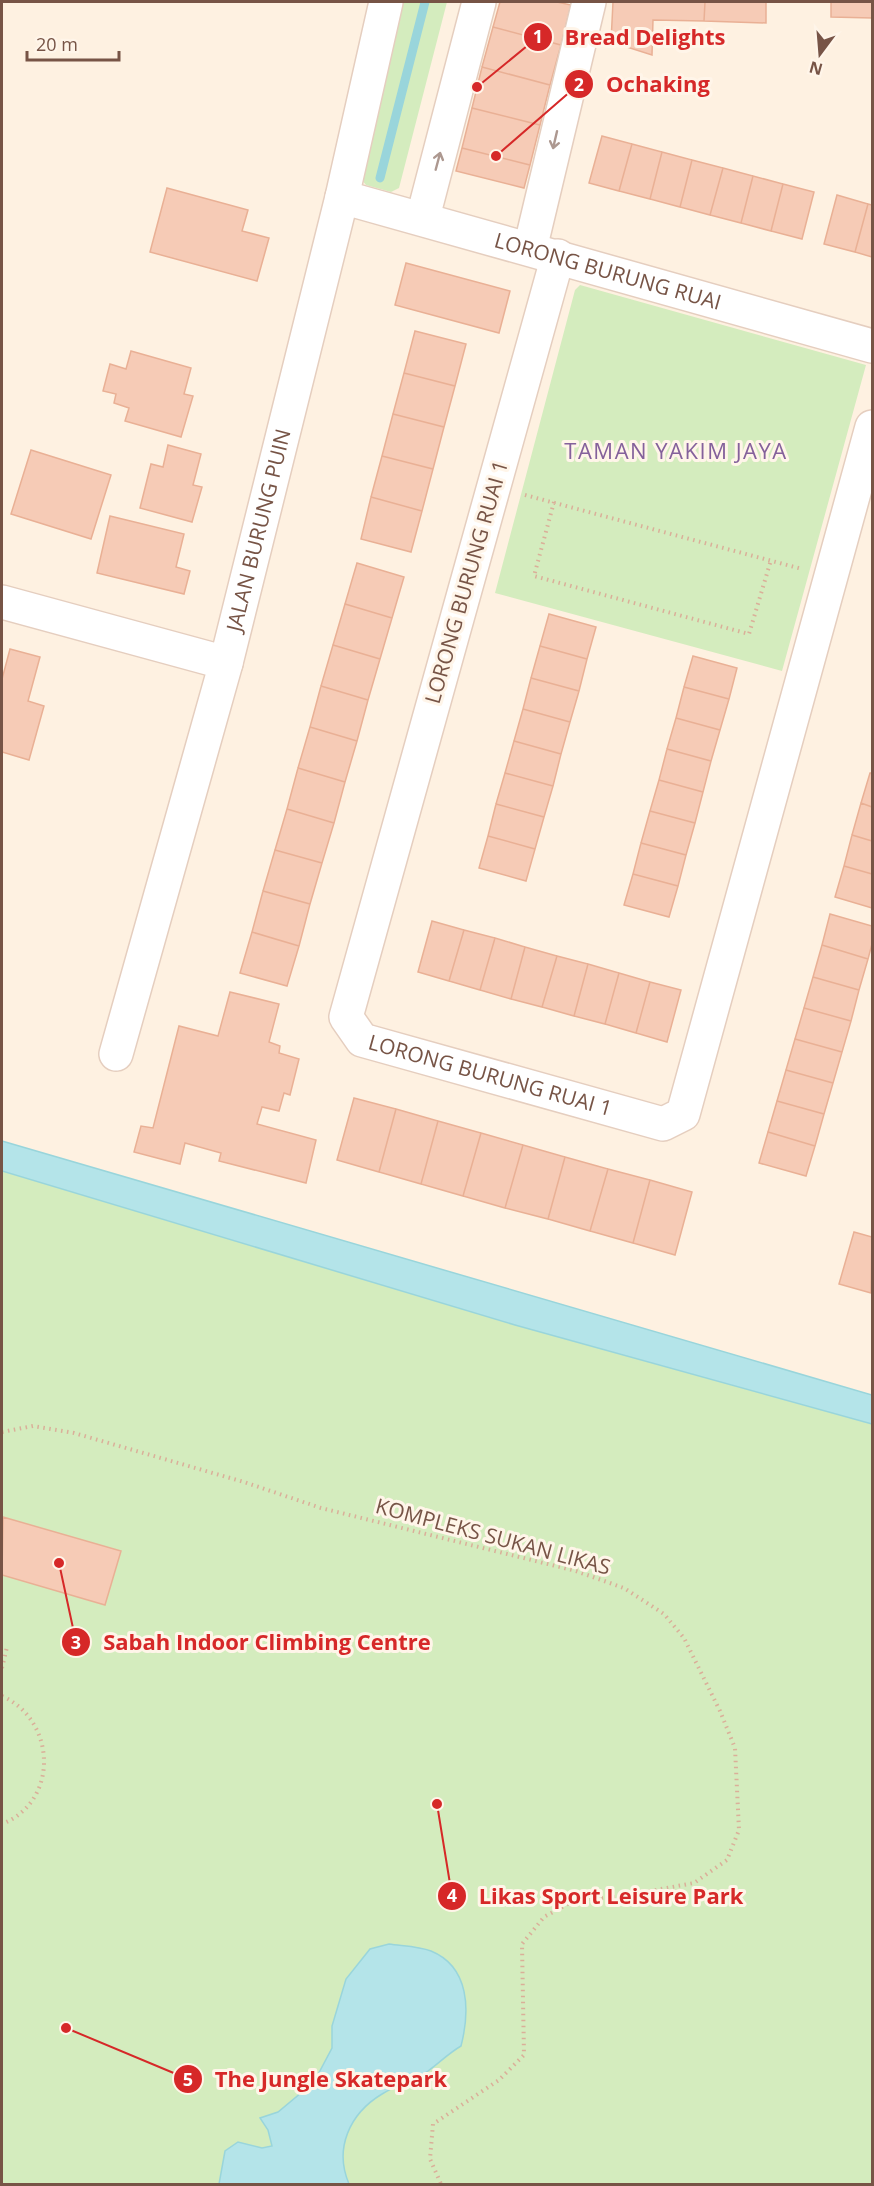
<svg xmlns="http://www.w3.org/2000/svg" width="874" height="2186" viewBox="0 0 874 2186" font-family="'Open Sans',sans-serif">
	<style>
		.green { fill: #d4ecbe }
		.water { fill: #b4e4e9; stroke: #99d5db; stroke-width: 1.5 }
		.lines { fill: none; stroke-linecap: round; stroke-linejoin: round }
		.stream { stroke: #99d5db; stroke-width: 9 }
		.building { fill: #f6cbb6; stroke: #e9b095; stroke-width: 1.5 }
		.minor-casing { stroke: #e5cebf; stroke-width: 36 }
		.path { stroke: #daaf99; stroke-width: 4; stroke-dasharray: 1.5 4.5; stroke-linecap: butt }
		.minor { stroke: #fff; stroke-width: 33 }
		.oneway { stroke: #ad9890 }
		.labels { text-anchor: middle; stroke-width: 6; stroke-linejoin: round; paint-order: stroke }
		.street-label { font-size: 21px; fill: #775446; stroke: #fff5e9 }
		.neighbourhood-label { font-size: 22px; letter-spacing: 1.5px; fill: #84619b; stroke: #fff5e9 }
		.leader { fill: none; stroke: #d62828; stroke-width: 2 }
		.callout-dot { fill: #d62828; stroke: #fff5e9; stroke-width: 2 }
		.mark-label { font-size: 18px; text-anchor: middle; font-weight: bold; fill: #fff }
		.callout-label { font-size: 22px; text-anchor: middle; font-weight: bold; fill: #d62828; stroke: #fff5e9; stroke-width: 6; stroke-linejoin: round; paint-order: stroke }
	</style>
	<rect width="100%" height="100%" fill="#fef1e1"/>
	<path class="green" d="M402,2H447L399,188L391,192L366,185L362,180Z
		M580,285L866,365L782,671L495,593L575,290Z
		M2,1171L515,1325L872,1424V2184H2Z"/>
	<path class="water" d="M2,1141L872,1395V1424L515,1325L2,1171Z
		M389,1944C402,1946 418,1946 431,1951C470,1967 470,2011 461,2046C449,2053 439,2063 428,2071C413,2081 396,2085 382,2094C349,2114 334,2149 349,2184H219L225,2151L238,2142L262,2148L272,2146L268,2130L260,2118L278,2112L314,2082L332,2048V2026L346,1979L370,1949Z"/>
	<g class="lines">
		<path class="stream" d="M380,178L425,2"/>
	</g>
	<path class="building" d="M500,2H557L571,5L561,45L493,27Z
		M613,2H705L704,21L653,20L652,55L611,42Z
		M705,2H766V23L704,21Z
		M831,2H872V18L831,17Z
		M493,27L561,45L550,85L482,67Z
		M482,67L550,85L540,125L472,108Z
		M472,108L540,125L530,165L462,148Z
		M602,136L632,144L619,191L589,183Z
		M632,144L662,152L650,199L619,191Z
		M462,148L530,165L524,188L456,171Z
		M662,152L692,160L680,207L650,199Z
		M692,160L723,168L710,215L680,207Z
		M723,168L753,176L741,223L710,215Z
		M753,176L783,184L771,231L741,223Z
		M783,184L814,192L802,239L771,231Z
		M167,188L248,210L242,231L269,238L257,281L150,252Z
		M837,195L868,204L855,252L824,244Z
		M868,204L872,205V257L855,252Z
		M406,263L510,291L499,333L395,305Z
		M415,331L466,344L455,386L404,373Z
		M131,351L191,368L184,394L193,396L181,437L125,421L129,408L114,403L116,394L103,391L110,364L126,369Z
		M404,373L455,386L444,427L393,414Z
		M393,414L444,427L433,469L382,456Z
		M168,445L201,454L193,485L202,487L192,522L140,508L151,464L163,467Z
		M31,450L111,475L91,539L11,514Z
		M382,456L433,469L422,511L371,497Z
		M371,497L422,511L411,552L361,539Z
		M110,516L184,534L176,567L190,571L184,594L97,573Z
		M357,563L404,577L392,618L345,604Z
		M345,604L392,618L380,659L333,645Z
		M549,614L596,627L587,659L540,646Z
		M333,645L380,659L368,700L321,686Z
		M540,646L587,659L579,691L531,678Z
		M10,649L40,657L28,701L44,706L29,760L2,752V679Z
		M693,656L737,668L729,699L684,687Z
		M531,678L579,691L570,722L523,709Z
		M321,686L368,700L357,741L310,727Z
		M684,687L729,699L720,730L676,718Z
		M523,709L570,722L561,754L514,741Z
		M676,718L720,730L711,761L667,749Z
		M310,727L357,741L345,782L298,768Z
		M514,741L561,754L553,786L505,773Z
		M667,749L711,761L703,792L659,780Z
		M298,768L345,782L334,823L287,809Z
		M505,773L553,786L544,817L496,804Z
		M870,773H872V807L861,803Z
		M659,780L703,792L695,823L650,811Z
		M861,803L872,807V841L852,835Z
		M496,804L544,817L535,849L488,836Z
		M287,809L334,823L322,863L275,850Z
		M650,811L695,823L686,855L641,843Z
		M852,835L872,841V874L844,866Z
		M488,836L535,849L526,881L479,868Z
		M641,843L686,855L678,886L633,874Z
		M275,850L322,863L310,904L263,891Z
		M844,866L872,874V908L835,897Z
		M633,874L678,886L669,917L624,905Z
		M263,891L310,904L299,946L252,932Z
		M830,914L872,926V944L868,959L822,945Z
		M432,921L464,930L449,981L418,972Z
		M464,930L495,938L480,990L449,981Z
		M252,932L299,946L287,986L240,973Z
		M495,938L525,947L511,999L480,990Z
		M822,945L868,959L859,990L813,977Z
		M525,947L557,956L542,1007L511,999Z
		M557,956L588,964L574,1016L542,1007Z
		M588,964L619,973L605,1024L574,1016Z
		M619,973L650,982L636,1033L605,1024Z
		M813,977L859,990L851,1021L804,1008Z
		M650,982L681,990L667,1042L636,1033Z
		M230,992L279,1004L269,1042L280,1046L279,1053L299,1059L290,1095L284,1093L279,1111L262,1107L257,1124L316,1140L306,1183L219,1161L221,1153L185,1143L180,1164L134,1152L141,1126L153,1128L179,1026L218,1036Z
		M804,1008L851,1021L842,1052L795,1039Z
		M795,1039L842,1052L833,1083L786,1070Z
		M786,1070L833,1083L824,1114L777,1101Z
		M354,1098L396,1109L379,1172L337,1160Z
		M777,1101L824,1114L815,1146L768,1132Z
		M396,1109L438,1121L421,1184L379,1172Z
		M438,1121L481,1133L463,1196L421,1184Z
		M768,1132L815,1146L806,1176L759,1163Z
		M481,1133L523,1145L505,1208L463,1196Z
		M523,1145L565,1157L548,1219L505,1208Z
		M565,1157L608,1169L590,1231L548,1219Z
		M608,1169L650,1180L633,1243L590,1231Z
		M650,1180L692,1192L675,1255L633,1243Z
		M854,1232L872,1237L871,1293L839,1284Z
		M3,1517L121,1551L105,1605L2,1575Z"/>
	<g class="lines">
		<g class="minor-casing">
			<g id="minor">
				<path id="s1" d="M342,197L872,346"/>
				<path d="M423,217L479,2"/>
				<path d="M530,249L589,2"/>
				<path id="s2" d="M558,256L346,1017L362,1040L663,1124L683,1114L872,427"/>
				<path d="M2,602L226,663"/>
				<path id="s3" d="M116,1054L226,663L342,197L386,2"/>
			</g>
		</g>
		<path class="path" d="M525,495L802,569
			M554,502L534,576L749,634L771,560
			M2,1432L33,1426L74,1433L244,1482L321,1508L576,1571L624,1588L664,1614L684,1638L720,1711L735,1748L739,1830L727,1860L694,1883L623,1896L573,1901L544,1917L522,1944L524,2055L499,2080L433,2124L430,2159L441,2184
			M2,1668L7,1647
			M2,1696C56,1720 60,1801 2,1824"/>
		<use href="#minor" class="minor"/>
	</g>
	<defs><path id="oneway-shaft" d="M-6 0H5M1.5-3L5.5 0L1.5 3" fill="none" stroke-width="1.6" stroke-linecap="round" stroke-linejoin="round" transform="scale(1.5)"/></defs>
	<g class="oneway">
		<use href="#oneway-shaft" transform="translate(555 140) rotate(103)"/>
		<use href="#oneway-shaft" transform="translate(438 161) rotate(-75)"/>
	</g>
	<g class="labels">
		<g class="street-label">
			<text dy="7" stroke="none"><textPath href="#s1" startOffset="276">LORONG BURUNG RUAI</textPath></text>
			<text dy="7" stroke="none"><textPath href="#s3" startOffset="543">JALAN BURUNG PUIN</textPath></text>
			<text transform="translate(467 582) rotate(-74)" y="7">LORONG BURUNG RUAI 1</text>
			<text dy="7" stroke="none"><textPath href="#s2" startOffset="951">LORONG BURUNG RUAI 1</textPath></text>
			<text transform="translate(493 1537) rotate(15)" y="7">KOMPLEKS SUKAN LIKAS</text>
		</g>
		<g class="neighbourhood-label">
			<text x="676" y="459">TAMAN YAKIM JAYA</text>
		</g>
	</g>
	<path class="leader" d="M477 87L538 37M496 156L579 84M59 1563L76 1642M437 1804L452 1896M66 2028L188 2079"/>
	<g class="callout-dot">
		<circle cx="477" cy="87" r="6"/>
		<circle cx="496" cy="156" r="6"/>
		<circle cx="59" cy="1563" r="6"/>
		<circle cx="437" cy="1804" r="6"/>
		<circle cx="66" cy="2028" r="6"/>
		<circle cx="538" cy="37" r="15"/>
		<circle cx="579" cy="84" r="15"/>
		<circle cx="76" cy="1642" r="15"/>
		<circle cx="452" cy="1896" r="15"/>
		<circle cx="188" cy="2079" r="15"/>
	</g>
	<g class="mark-label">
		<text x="538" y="43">1</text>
		<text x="579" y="91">2</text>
		<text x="76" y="1649">3</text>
		<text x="452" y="1902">4</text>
		<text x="188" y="2086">5</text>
	</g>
	<g class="callout-label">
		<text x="645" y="45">Bread Delights</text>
		<text x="658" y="92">Ochaking</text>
		<text x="267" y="1650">Sabah Indoor Climbing Centre</text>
		<text x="611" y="1904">Likas Sport Leisure Park</text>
		<text x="331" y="2087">The Jungle Skatepark</text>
	</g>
	<rect width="874" height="2186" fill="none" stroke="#775446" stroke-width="6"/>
	<g transform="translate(820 54) rotate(196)" stroke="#fff5e9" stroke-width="4.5" paint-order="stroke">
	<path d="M0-4.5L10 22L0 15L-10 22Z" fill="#775446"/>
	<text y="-9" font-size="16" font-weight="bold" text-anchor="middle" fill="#775446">N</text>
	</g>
	<path d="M27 51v9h92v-9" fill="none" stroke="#775446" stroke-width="3"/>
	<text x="36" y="51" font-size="18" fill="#775446" stroke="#fff5e9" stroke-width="4.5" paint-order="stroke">20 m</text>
</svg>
